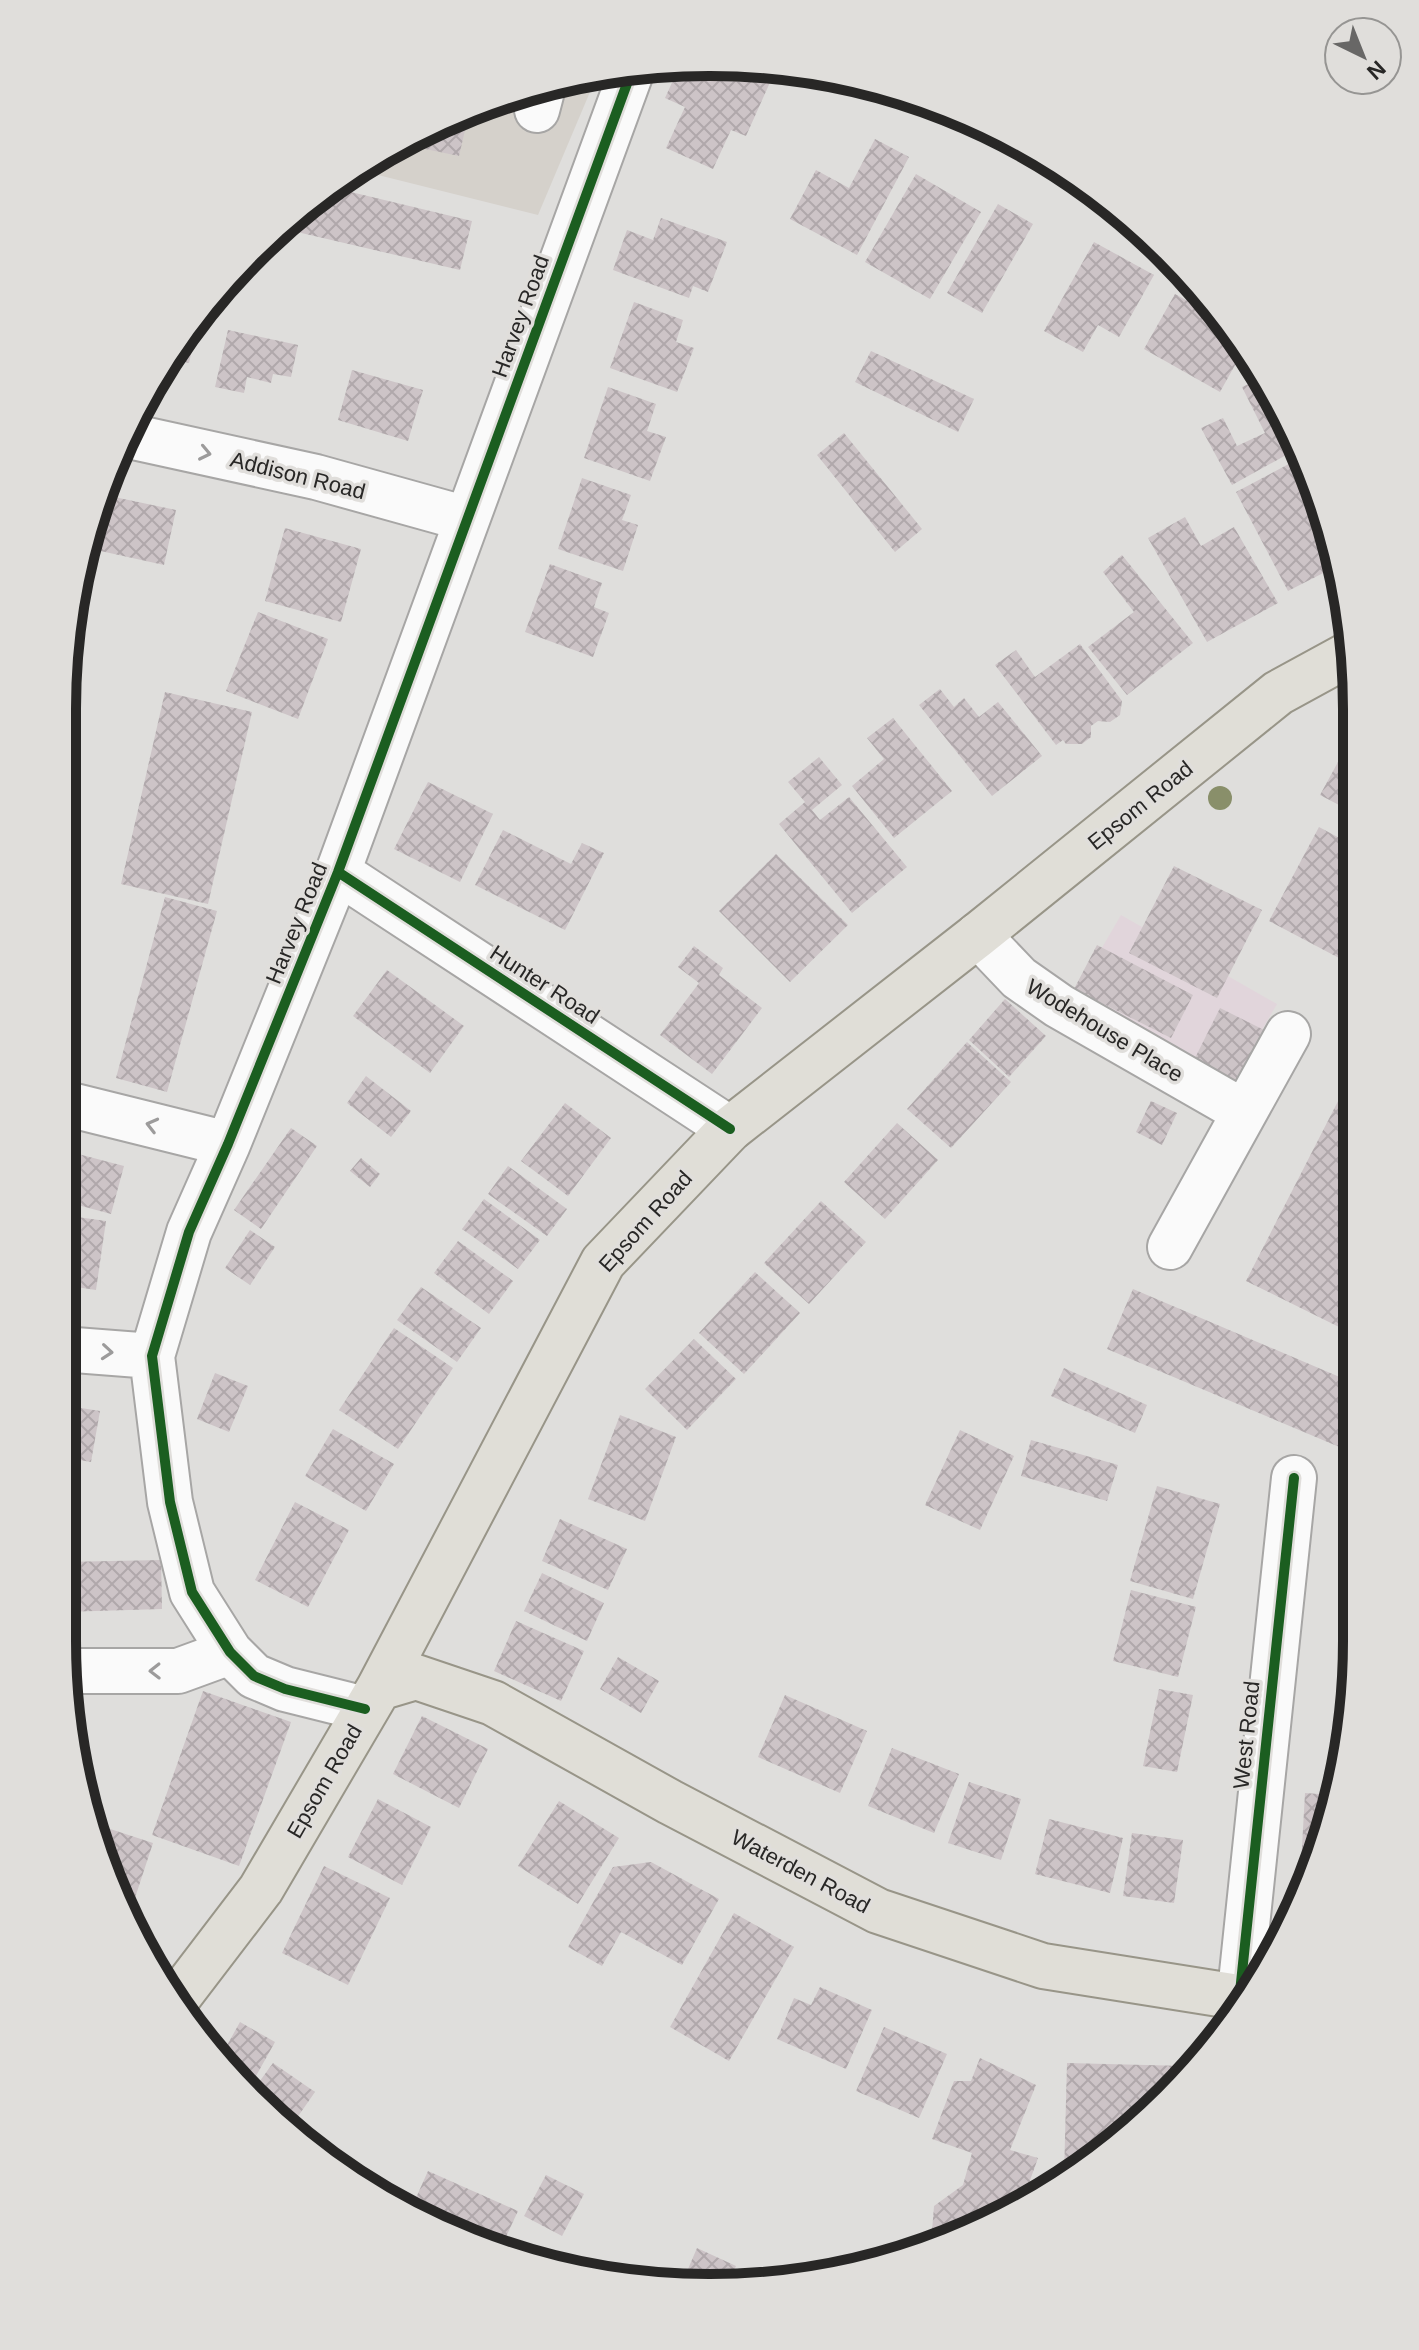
<svg xmlns="http://www.w3.org/2000/svg" width="1419" height="2350" viewBox="0 0 1419 2350" font-family="Arial,sans-serif">
	<style>
		.commercial { fill: #e1d5db }
		.built { fill: #d5d1cb }
		.building { fill: url(#building-cross-hatch) }
		.lines { fill: none; stroke-linecap: round; stroke-linejoin: round }
		.minor-casing { stroke: #a7a6a5; stroke-width: 48 }
		.major-casing { stroke: #989588; stroke-width: 48 }
		.minor { stroke: #fafafa; stroke-width: 44 }
		.major { stroke: #e0ded7; stroke-width: 44 }
		.cycleway-casing { stroke: #e0dedb; stroke-width: 15 }
		.cycleway { stroke: #1b5e20; stroke-width: 10 }
		.tree { fill: #898f6a }
		.oneway { stroke: #9c9b9b }
		.labels { text-anchor: middle; stroke-width: 7; stroke-linejoin: round; paint-order: stroke }
		.street-label { font-size: 22px; fill: #282726; stroke: #e0dedb }
		.rim { fill: none; stroke: #282726; stroke-width: 10 }
	</style>
	<defs>
		<pattern id="building-cross-hatch" width="8" height="8" patternUnits="userSpaceOnUse" patternTransform="scale(2)"><rect width="8" height="8" fill="#cdc4c7"/><path d="M0 0l8 8M0 8l8-8" fill="none" stroke="#b0a8ab"/></pattern>
	</defs>
	<rect width="100%" height="100%" fill="#dfdedc"/>
	<path class="commercial" d="M1121,915L1277,1004L1230,1085L1074,996Z"/>
	<path class="built" d="M598,73L538,215L354,169L462,111L584,74Z"/>
	<path class="building" d="M710,62L776,69L746,136L731,130L713,169L666,148L685,107L665,98L680,65Z
		M470,109L459,156L401,144L462,111Z
		M875,139L909,157L857,255L790,219L816,170L849,188Z
		M916,174L981,212L930,299L865,262Z
		M330,187L472,221L460,270L280,228Z
		M998,204L1033,224L982,313L947,293Z
		M661,218L727,242L708,292L693,286L689,298L613,270L627,230L653,240Z
		M1094,242L1154,275L1119,337L1098,325L1083,352L1044,331Z
		M1175,294L1224,321L1244,349L1220,392L1144,349Z
		M634,302L683,320L676,342L694,348L677,392L610,368Z
		M196,320H199L189,363L171,359L168,372L161,371L171,349Z
		M228,330L298,345L291,377L273,374L271,383L247,377L244,393L215,387Z
		M871,351L974,399L958,432L855,382Z
		M352,370L423,390L408,441L338,420Z
		M1264,377L1270,386L1297,449L1232,485L1201,428L1223,418L1237,446L1265,433L1242,387Z
		M608,387L656,404L647,431L666,437L650,481L584,458Z
		M844,433L922,529L895,552L817,455Z
		M1300,458L1335,541L1339,565L1288,591L1236,492Z
		M582,478L631,495L622,520L638,525L623,571L558,549Z
		M100,494L176,510L164,565L87,548Z
		M1185,517L1201,546L1234,527L1278,603L1207,642L1148,538Z
		M285,528L361,549L341,622L265,601Z
		M1122,555L1193,643L1127,695L1088,647L1134,612L1103,572Z
		M550,564L602,583L594,607L609,613L593,657L525,632Z
		M258,612L328,639L298,719L226,691Z
		M1080,644L1122,701L1120,715L1110,722L1098,721L1091,726V737L1082,744H1066L1063,740L1056,745L995,665L1016,650L1035,677Z
		M940,689L954,707L964,698L979,717L998,702L1042,756L992,796L919,705Z
		M165,692L252,712L208,904L121,884Z
		M893,718L952,791L894,838L852,786L884,759L867,738Z
		M1356,729V814L1320,795Z
		M819,757L842,785L812,810L820,820L849,797L907,867L852,913L779,824L805,802L788,782Z
		M428,782L493,814L460,882L394,849Z
		M1319,827L1356,847V967L1269,921Z
		M503,830L571,864L582,843L604,853L565,930L475,885Z
		M776,854L848,925L790,982L719,911Z
		M1174,866L1262,910L1217,998L1129,953Z
		M165,897L217,911L167,1092L116,1078Z
		M1097,945L1193,995L1171,1038L1074,989Z
		M694,946L723,968L719,975L762,1008L712,1074L660,1035L699,983L678,967Z
		M387,970L464,1026L430,1073L353,1016Z
		M1005,999L1046,1036L1009,1077L969,1040Z
		M1220,1008L1270,1033L1243,1087L1193,1062Z
		M967,1042L1011,1082L951,1148L907,1109Z
		M1356,1066V1294L1339,1327L1246,1281Z
		M366,1076L411,1111L391,1137L347,1103Z
		M1151,1101L1177,1113L1162,1145L1136,1132Z
		M565,1103L611,1138L568,1196L521,1161Z
		M897,1123L938,1160L885,1219L844,1182Z
		M291,1128L317,1146L261,1229L234,1210Z
		M63,1150L124,1166L111,1214L63,1201Z
		M361,1158L380,1174L370,1187L350,1171Z
		M508,1166L567,1209L547,1236L488,1194Z
		M484,1199L540,1240L518,1269L462,1229Z
		M821,1201L866,1242L809,1304L764,1263Z
		M63,1215L106,1221L96,1290L63,1285Z
		M250,1230L275,1247L250,1285L225,1268Z
		M458,1241L513,1281L489,1314L434,1273Z
		M755,1272L800,1313L744,1374L699,1333Z
		M421,1287L481,1328L457,1362L397,1320Z
		M1133,1289L1356,1384V1454L1107,1349Z
		M394,1328L453,1368L398,1449L339,1410Z
		M694,1339L736,1379L687,1430L645,1389Z
		M1064,1368L1147,1405L1135,1433L1051,1396Z
		M215,1373L248,1386L229,1432L197,1419Z
		M62,1405L100,1411L91,1462L62,1457Z
		M620,1415L676,1437L645,1521L588,1499Z
		M333,1429L394,1464L366,1511L305,1476Z
		M960,1430L1014,1456L980,1530L925,1505Z
		M1031,1440L1118,1465L1107,1501L1021,1476Z
		M1157,1486L1220,1504L1193,1599L1130,1581Z
		M295,1502L349,1530L308,1607L255,1580Z
		M560,1519L627,1549L608,1590L542,1561Z
		M161,1560L162,1609L62,1612V1562Z
		M542,1573L604,1603L587,1641L524,1611Z
		M1131,1590L1196,1607L1178,1677L1113,1661Z
		M516,1621L584,1651L561,1701L494,1671Z
		M618,1657L659,1681L641,1713L600,1689Z
		M1159,1689L1193,1695L1177,1772L1143,1766Z
		M203,1691L291,1722L239,1866L152,1835Z
		M785,1695L867,1731L840,1793L758,1757Z
		M422,1716L488,1749L459,1808L393,1774Z
		M892,1748L959,1774L934,1833L868,1806Z
		M969,1782L1021,1799L1001,1860L948,1843Z
		M1305,1793L1333,1795L1322,1849L1315,1865H1301Z
		M378,1799L431,1827L402,1885L348,1857Z
		M559,1801L619,1838L578,1904L518,1866Z
		M1049,1819L1123,1838L1110,1893L1035,1874Z
		M92,1823L153,1843L131,1910L96,1848Z
		M1132,1833L1183,1840L1174,1903L1123,1896Z
		M651,1862L719,1899L682,1965L621,1932L602,1966L568,1947L613,1867Z
		M324,1866L390,1898L348,1985L282,1953Z
		M734,1913L794,1947L729,2061L670,2027Z
		M820,1987L872,2010L846,2069L777,2039L794,1998L811,2005Z
		M240,2022L275,2042L256,2076L221,2056Z
		M884,2027L947,2054L919,2118L856,2091Z
		M980,2058L1036,2085L1010,2150L1038,2158L1024,2197L933,2245L931,2244L934,2206L963,2185L972,2153L932,2139L954,2081H971Z
		M273,2063L315,2092L292,2125L254,2089Z
		M1067,2063L1186,2066L1103,2154L1064,2175Z
		M428,2171L518,2211L499,2252L411,2209Z
		M546,2175L584,2194L562,2236L524,2216Z
		M697,2248L736,2266L727,2285L709,2288L682,2283Z"/>
	<g class="lines">
		<g class="minor-casing">
			<path id="minor" d="M537,110L543,87
				M129,436L316,477L467,519
				M338,872L730,1129
				M978,935L1019,978L1059,1006L1244,1112
				M63,1103L228,1144
				M1170,1247L1288,1034
				M62,1349L152,1356
				M67,1671H178L230,1652
				M365,1709L285,1689L254,1676L230,1652L192,1592L170,1502L152,1356L189,1232L228,1144L338,872L632,70
				M1238,2011L1294,1478"/>
		</g>
		<g class="major-casing">
			<path id="major" d="M379,1688L416,1677L493,1703L670,1802L878,1911L1043,1966L1238,1997L1250,1996
				M177,1999L261,1889L379,1688L603,1262L730,1129L978,935L1278,693L1353,652"/>
		</g>
		<use href="#minor" class="minor"/>
		<use href="#major" class="major"/>
		<g class="cycleway-casing">
			<path id="cycleway" d="M338,872L730,1129
				M365,1709L285,1689L254,1676L230,1652L192,1592L170,1502L152,1356L189,1232L228,1144L338,872L632,70
				M1238,2011L1294,1478"/>
		</g>
		<use href="#cycleway" class="cycleway"/>
	</g>
	<circle class="tree" cx="1220" cy="798" r="12"/>
	<defs><path id="oneway-chevron" d="M-2-3.5L2.5 0L-2 3.5" fill="none" stroke-width="1.6" stroke-linecap="round" stroke-linejoin="round" transform="scale(2)"/></defs>
	<g class="oneway">
		<use href="#oneway-chevron" transform="translate(205 453) rotate(12)"/>
		<use href="#oneway-chevron" transform="translate(152 1125) rotate(-166)"/>
		<use href="#oneway-chevron" transform="translate(107 1352) rotate(5)"/>
		<use href="#oneway-chevron" transform="translate(155 1671) rotate(179)"/>
	</g>
	<g class="labels">
		<g class="street-label">
			<text transform="translate(520 316) rotate(-70)" y="8">Harvey Road</text>
			<text transform="translate(298 475) rotate(14)" y="8">Addison Road</text>
			<text transform="translate(1140 805) rotate(-39)" y="8">Epsom Road</text>
			<text transform="translate(296 923) rotate(-68)" y="8">Harvey Road</text>
			<text transform="translate(545 984) rotate(33)" y="8">Hunter Road</text>
			<text transform="translate(1105 1030) rotate(31)" y="8">Wodehouse Place</text>
			<text transform="translate(645 1221) rotate(-48)" y="8">Epsom Road</text>
			<text transform="translate(1246 1735) rotate(-84)" y="8">West Road</text>
			<text transform="translate(324 1781) rotate(-60)" y="8">Epsom Road</text>
			<text transform="translate(801 1871) rotate(28)" y="8">Waterden Road</text>
		</g>
	</g>
	<path d="M0 0H1419V2350H0ZM709 76H710A633 633 0 0 1 1343 709V1641A633 633 0 0 1 710 2274H709A633 633 0 0 1 76 1641V709A633 633 0 0 1 709 76Z" fill="#e0dedb" fill-rule="evenodd"/>
	<path class="rim" d="M709 76H710A633 633 0 0 1 1343 709V1641A633 633 0 0 1 710 2274H709A633 633 0 0 1 76 1641V709A633 633 0 0 1 709 76Z"/>
	<g transform="translate(1363 56) rotate(137)"><circle r="38" fill="#e0dedb" stroke="#969593" stroke-width="2"/>
	<path d="M0-6L14 30L0 20L-14 30Z" fill="#686766"/>
	<text y="-12" font-size="22" font-weight="bold" text-anchor="middle" fill="#282726">N</text>
	</g>
</svg>
